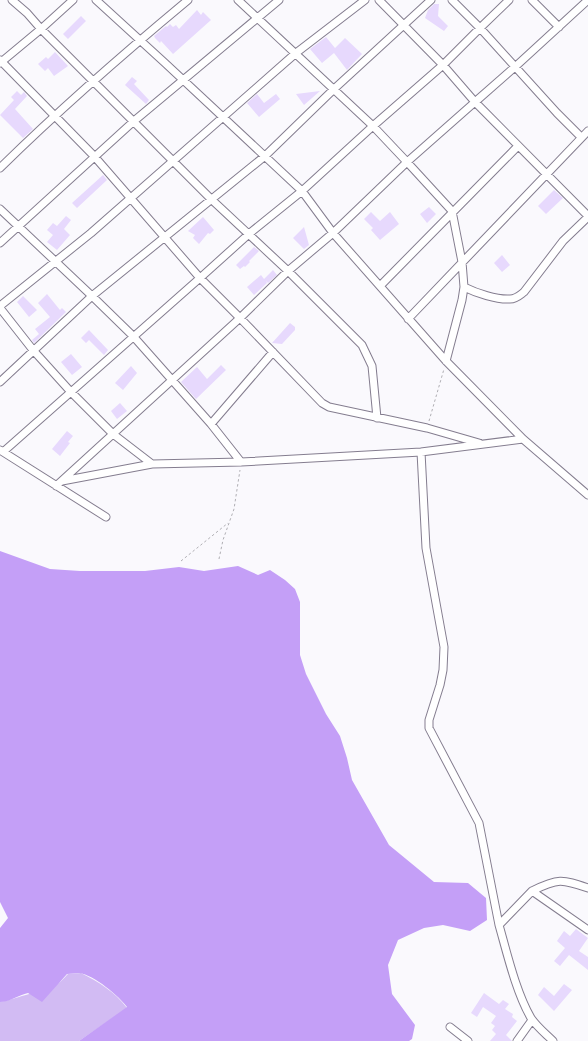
<svg xmlns="http://www.w3.org/2000/svg" width="588" height="1041" viewBox="0 0 588 1041" font-family="Raleway,sans-serif">
	<style>
		.green { fill: #d2bbf3 }
		.water { fill: #c49ff7 }
		.building { fill: #e7d9fd }
		.lines { fill: none; stroke-linecap: round; stroke-linejoin: round }
		.minor-casing { stroke: #847d8f; stroke-width: 9 }
		.path { stroke: #b0afb4; stroke-width: 1; stroke-dasharray: 2.5 2.5; stroke-linecap: butt }
		.minor { stroke: #fff; stroke-width: 7 }
	</style>
	<rect width="100%" height="100%" fill="#faf9fd"/>
	<path class="green" d="M81,973C99,982 115,992 127,1008L79,1041H0V1002C3,1002 50,988 55,985C60,983 64,978 68,974Z"/>
	<path class="water" d="M0,551L50,569L80,571H145L179,567L204,571L238,566L258,575L270,570L285,580L295,589L300,602V655L306,674L326,714L340,736L347,758L352,780L389,845L434,882L468,883L486,898L487,920L470,931L443,925L424,928L398,940L388,965L392,994L415,1025L412,1039L409,1041H79L127,1007C119,996 94,975 79,973C76,973 71,974 67,974L42,1002L28,993C19,995 9,1002 0,1002V928L8,918L0,902Z"/>
	<path class="building" d="M434,4H439L438,16L448,26L444,31L425,18L428,10Z
		M197,10L201,15L203,12L211,20L173,54L161,41L160,43L155,38L154,36L166,26L167,27L170,24L173,27L176,25L179,29Z
		M81,16L86,21L68,39L63,34Z
		M326,37L335,48L345,38L362,54L347,70L334,53L322,63L310,49Z
		M55,52L68,66L54,76L48,68L45,71L38,64L46,57L48,59Z
		M132,77L137,81L134,84L149,100L146,104L125,85Z
		M17,91L21,95L24,92L27,96L15,109L33,129L23,138L0,115L14,100L11,97Z
		M320,91L304,105L296,94Z
		M257,94L264,103L276,94L280,99L259,117L247,103Z
		M103,175L107,180L77,208L72,203Z
		M554,190L563,198L546,214L538,206Z
		M429,207L436,214L427,223L420,214Z
		M371,212L380,221L390,212L399,224L380,240L371,230L373,228L364,219Z
		M66,216L71,220L64,229L70,235L57,250L47,242L53,235L47,230L53,223L57,226Z
		M203,217L214,230L210,234L208,233L199,244L193,238L195,235L188,231Z
		M304,227L309,245L304,249L293,238Z
		M254,247L259,251L249,261L250,262L245,267L244,266L240,269L236,265Z
		M502,255L510,265L502,272L494,263Z
		M273,270L277,275L268,283L266,281L267,283L254,295L247,287L261,275L264,279Z
		M47,294L60,310L62,308L66,312L34,343L32,340L39,334L35,329L50,317L38,303Z
		M23,296L37,310L29,317L17,302Z
		M290,323L295,327V330L282,344L272,343Z
		M89,330L108,350L104,355L89,340L86,343L81,338Z
		M71,354L82,367L72,375L61,362Z
		M221,365L226,370L196,399L181,382L197,367L207,379Z
		M131,366L137,373L123,390L115,383Z
		M120,403L127,411L117,419L111,411Z
		M67,431L73,436L68,442L70,443L60,456L52,449Z
		M576,929L588,938L579,951L588,957V970L569,955L560,966L554,961L565,948L557,941L564,931L570,936Z
		M564,984L572,990L554,1011L538,995L544,987L554,996Z
		M484,993L499,1004L503,1000L509,1004L505,1009L513,1014L512,1017L517,1021L506,1035L512,1041H490L496,1034L492,1030L495,1026L491,1023L496,1016L483,1007L477,1017L471,1013Z"/>
	<g class="lines">
		<g class="minor-casing">
			<path id="minor" d="M12,0L27,13L41,29L211,199L288,271L362,345L372,366L377,418
				M96,0L165,63L302,191L333,233L446,361L523,439L588,495
				M238,0L373,126L407,162L333,233L288,271L240,318L200,278L250,233L302,191L373,126L443,65L480,28L452,0
				M379,0L443,65L475,102L407,162L452,211L462,262L464,287
				M509,0L480,28L557,113L581,137
				M532,0L559,27
				M588,0L516,66L475,102L588,216
				M0,60L94,156L200,278L3,452
				M0,63L41,29L73,0
				M0,168C60,109 123,54 188,0
				M0,209L92,296L265,156L334,89L431,0
				M0,243L134,121L279,0
				M380,286L518,146
				M0,306L91,233L296,53L365,0
				M0,308L33,350L70,391L113,434L152,464L241,462L421,452L523,439
				M408,319L588,131
				M446,361L462,300L464,287C476,293 497,300 510,299C516,299 520,295 524,292L563,241L588,217
				M0,382L92,296L133,336L211,424L241,462
				M211,424L273,352
				M0,450L106,517
				M421,452L426,548L444,647L443,670L440,685L429,720V728L479,823L499,925
				M62,481L152,464
				M56,486L240,318L322,403L329,407L427,428L479,443
				M588,888C562,879 558,878 532,891L588,930
				M532,891L499,925C507,953 516,992 531,1018C537,1027 546,1034 553,1041
				M450,1027L468,1041
				M517,1041L532,1020"/>
		</g>
		<path class="path" d="M429,421L444,369
			M219,559L223,540L234,509L240,470
			M181,561L228,523"/>
		<use href="#minor" class="minor"/>
	</g>
</svg>
